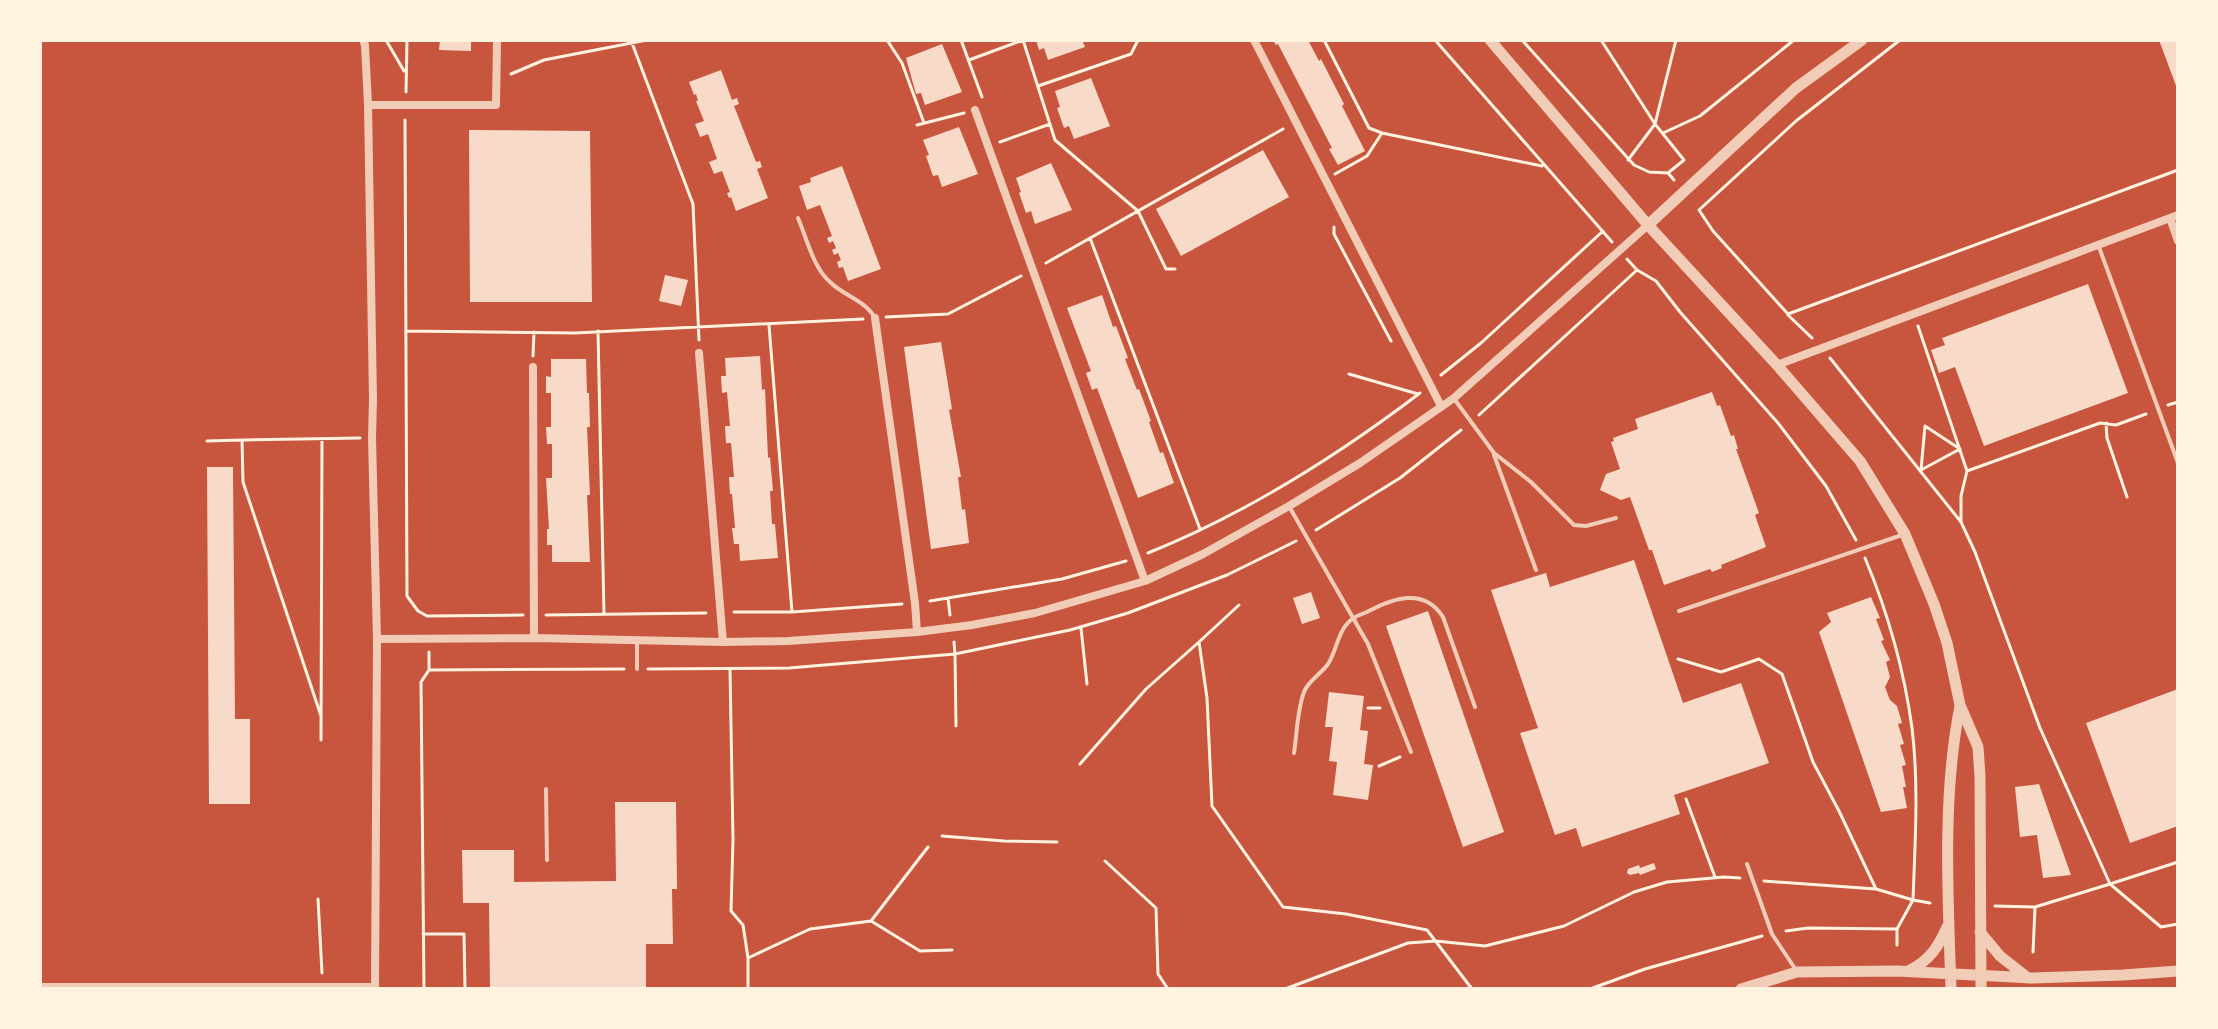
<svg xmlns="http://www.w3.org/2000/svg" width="2218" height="1029" viewBox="0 0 2218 1029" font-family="Poppins,sans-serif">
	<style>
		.building { fill: #f7dbc8 }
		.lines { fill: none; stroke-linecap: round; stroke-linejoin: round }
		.path { stroke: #fff3e0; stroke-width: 3 }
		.service { stroke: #f1ccb7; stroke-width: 4 }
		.minor { stroke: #f1ccb7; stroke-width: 8 }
		.tertiary { stroke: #f1ccb7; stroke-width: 11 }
	</style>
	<rect width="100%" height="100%" fill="#c8553d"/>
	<path class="building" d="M440,40H471V51L439,50Z
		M1036,40H1082L1085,47L1048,60L1044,48L1039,50Z
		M1273,40H1308L1319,61L1321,59L1344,104L1342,106L1365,151L1338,165L1329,149L1332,148L1278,44L1276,45Z
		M2159,40H2178V91Z
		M942,44L962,92L925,105L921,93L916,94L906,58Z
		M721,70L732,100L737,98L739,104L734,106L756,162L760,161L762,167L757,169L768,198L736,211L731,197L729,198L727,193L730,192L722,171L714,174L709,162L717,159L708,134L700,137L695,124L704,121L696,101H698L696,94L694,95L689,82Z
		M1091,78L1110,126L1074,139L1069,126L1064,128L1057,108L1060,107L1055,91Z
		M959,127L978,174L942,187L938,175L933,176L926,156L929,155L923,140Z
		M469,130L590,131L592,302H470Z
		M1263,150L1289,197L1181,256L1156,209Z
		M1051,163L1072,210L1035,224L1031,211L1026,213L1019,193L1021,192L1016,178Z
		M842,166L881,269L848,281L843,267L839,268L837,262L841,260L838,253L834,255L832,250L836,248L833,241L829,243L827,238L832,236L820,205L807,210L799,186L811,182L810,178Z
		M665,275L688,280L681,306L659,301Z
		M2088,284L2128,393L1984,446L1955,367L1939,373L1931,350L1945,345L1942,338Z
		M1102,295L1113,327L1116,326L1128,358L1125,359L1137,390L1139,389L1151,421L1149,422L1160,453L1163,452L1174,483L1138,498L1097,388L1092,390L1086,373L1091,371L1067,308Z
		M941,342L952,409L949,410L961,477H958L962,510L965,509L969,543L931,549L904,347Z
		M760,356L762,390L765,389L768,458L770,457L773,491H770L772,524H775L778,558L740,561L739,544H734L732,528H735L732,494H730L729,477H734L731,443H726L725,426H730L727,392L722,393L721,376H726L725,358Z
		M551,359H586L587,393H589L590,427H587L590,495H587L590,562H552V545H547V529H549L546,478H552V444H547L546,427H551V393H546V376L551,377Z
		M1712,392L1717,406L1720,405L1731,436L1734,435L1738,449H1736L1759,513L1755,515L1766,547L1721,565L1722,568L1712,572L1710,569L1664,585L1652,550H1649L1630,497L1621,500L1600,490L1606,474L1620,469L1611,442L1614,441L1613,438L1638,429L1635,419Z
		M207,467H233L235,719H250V804H209Z
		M1634,560L1683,703L1741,683L1769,763L1674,795L1680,814L1582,847L1576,828L1555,835L1520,733L1538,728L1491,590L1546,573L1550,587Z
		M1311,592L1320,618L1302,624L1293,598Z
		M1871,597L1880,618L1876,619L1884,640L1881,641L1890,660L1886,662L1890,677L1885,687L1890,700L1897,706L1902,723L1898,724L1904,744L1900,745L1906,765L1902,766L1906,787H1903L1907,808L1881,812L1819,632L1831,622L1827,613Z
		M1428,611L1504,832L1463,847L1386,626Z
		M2178,689V826L2130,843L2086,723Z
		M1329,692L1364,696L1360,730L1368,731L1364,764L1373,765L1368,800L1333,795L1337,762L1329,761L1333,727H1325Z
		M2039,784L2056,833L2071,875L2043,878L2037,835L2020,837L2015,787Z
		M615,802H676L677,889H672L673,944H646V989H490L489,903H463L462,850H514V882L616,881Z
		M1654,863L1656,869L1640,875L1639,873L1630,875L1627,873L1628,869L1639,865L1640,868Z"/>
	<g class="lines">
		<path class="path" d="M386,40L404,71
			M887,40L902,63L924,123
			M961,40L982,97
			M1324,40L1369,128L1382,133L1542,166
			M1435,40L1612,242
			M1522,40L1634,165L1649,172L1668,173L1674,180
			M1601,40L1655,124L1628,160
			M1900,40L1796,121L1699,210L1713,231L1788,314L2178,170
			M632,43L693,204L699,340
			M969,60L1023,40L1055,140L1138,211L1166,269H1175
			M511,74L544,60L647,40
			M1038,86L1131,54L1138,40
			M406,92L407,40
			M405,120L407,596L418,611L427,616L523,615
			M917,125L964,113
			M1663,133L1700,116L1794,40
			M1000,142L1050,124
			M1668,173L1684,160L1655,124L1676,40
			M1335,174L1367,156L1382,133
			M1334,227V234L1391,341
			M1090,238L1200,529
			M1627,259L1637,270
			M1046,263L1283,129
			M1788,315L1812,338
			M886,317L948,314L1021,276
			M769,325L792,612
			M1918,326L1967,471L2100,423L2116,425L2146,414
			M407,331L575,333L863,319
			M598,331L604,614
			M533,356L534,332
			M1830,358L1961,522L1975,552L2040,728L2110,884L2035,907L1995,906
			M1349,374L1418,394
			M1441,375L1481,343L1603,231
			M2168,405L2178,402
			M1479,415L1637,270L1656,281L1680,312L1778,423L1826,486L1856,540
			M2106,423L2107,438L2127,497
			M1925,426L1960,449L1921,470Z
			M244,440L360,438
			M207,441L242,440L243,482L321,716
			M1961,522V496L1967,471
			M1316,530L1400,478L1461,430
			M1148,553C1245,514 1337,456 1420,393
			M948,598L950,615
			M930,601L1062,579L1126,561
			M1239,605L1199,642L1207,698L1212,806L1283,907L1346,914L1427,930L1472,989
			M734,612H792L902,604
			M546,615L706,613
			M1081,628L1087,684
			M954,642L955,654L956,726
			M1678,659L1721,672L1759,659L1782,674L1813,762L1839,811L1876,889
			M648,669L789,668L955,654L1070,630L1128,613L1227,575L1296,541
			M730,669L733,840L731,911L743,925L748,958V989
			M429,670L624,669
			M1368,708H1380
			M321,740L322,439
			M1080,764L1146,689L1199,642
			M1379,766L1400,757
			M1686,799L1715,877
			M942,836L1004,841L1057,842
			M1105,861L1156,908L1158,974L1168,989
			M1764,881L1876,889L1913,900C1915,843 1919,785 1912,728C1904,669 1888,613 1865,558
			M2110,884L2161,927L2178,924
			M2110,884L2178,862
			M318,899L322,973
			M871,921L928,847
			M1786,931L1808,928L1897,929L1913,900L1930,903
			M423,934H464L465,989
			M1897,945V929
			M2033,952L2035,908
			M748,958L810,929L871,921L920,951L952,950
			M424,989L421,682L429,670V652
			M1285,989L1408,943L1436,941L1485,946L1564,926L1634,892L1667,882L1724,877L1740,878
			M1590,989L1645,969L1762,936"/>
		<path class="service" d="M798,218C807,239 813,267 830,282C844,296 865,300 875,318
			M2099,247L2178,463
			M1455,400L1494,453L1531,482L1574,525L1586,526L1616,518
			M1494,455L1536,570
			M1290,508L1368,644L1411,752
			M1679,611L1902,535
			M637,640V669
			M1294,753C1297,734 1297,711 1304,692C1308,681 1321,674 1328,664C1336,652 1337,636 1346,625C1351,618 1359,615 1367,612C1393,598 1424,587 1443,617L1475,707
			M546,789L547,860
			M1747,864L1772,934L1796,970"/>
		<path class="minor" d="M363,40L365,45L368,105L373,399L372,438L377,639L375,989
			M1254,40L1441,406
			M368,105H496L497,40
			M975,110L1145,581
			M2170,218L2178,241
			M875,318L915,603L917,632
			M699,353L723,642
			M1777,365L2178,215
			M533,367L534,638
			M377,639L534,638L723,642L788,641L917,632L972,625L1035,613L1145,581L1203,554L1289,506L1360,463L1454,398L1648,225
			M40,987H375"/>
		<path class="tertiary" d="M1490,40L1648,225L1777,365L1860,461L1905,534L1934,604L1947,643L1960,705L1978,747L1980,776L1981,989
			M1648,225L1796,88L1862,40
			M1980,932L2000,956L2028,978
			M1910,970C1929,961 1939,946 1947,927
			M1741,989L1797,972L1897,971L2032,978L2123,975L2178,971
			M1951,989C1948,897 1942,796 1960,706"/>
	</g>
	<rect width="2218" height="1029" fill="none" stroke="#fff3e0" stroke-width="84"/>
</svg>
